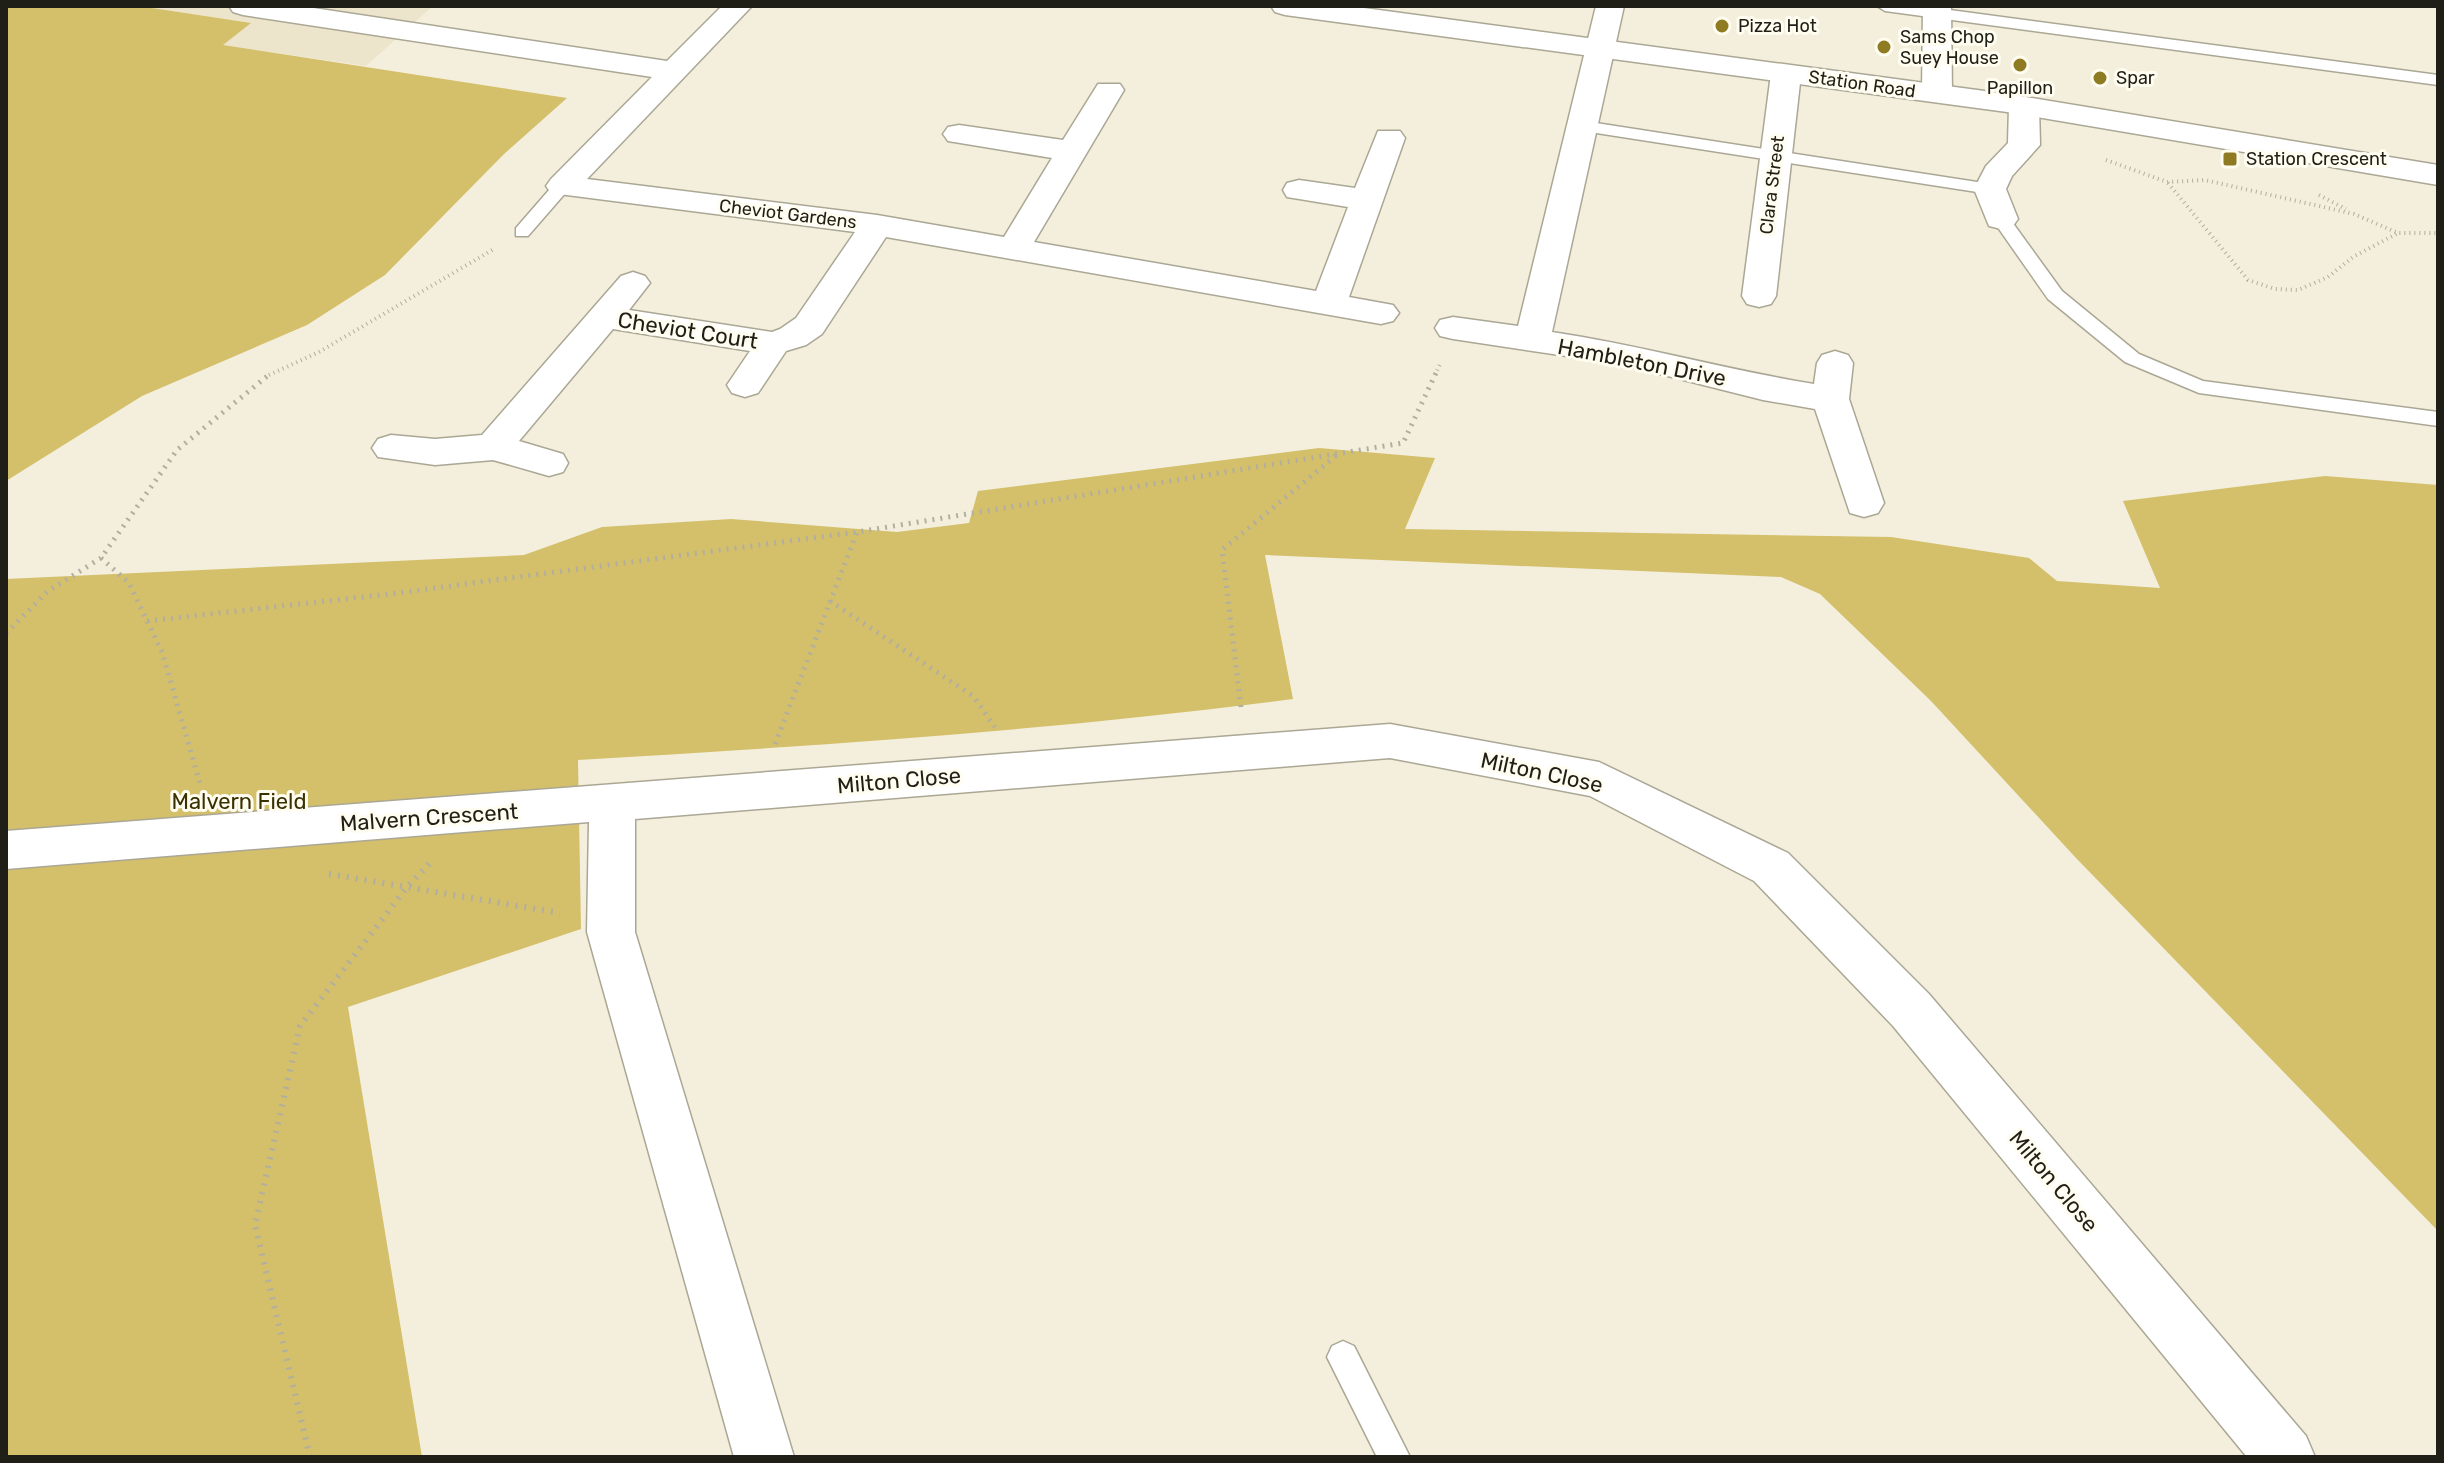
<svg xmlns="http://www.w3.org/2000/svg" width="2444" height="1463" viewBox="0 0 2444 1463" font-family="Rubik,sans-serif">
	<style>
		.built { fill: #ece5cb }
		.green { fill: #d4bf6a }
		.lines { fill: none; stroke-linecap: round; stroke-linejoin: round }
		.lane-casing { stroke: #aba795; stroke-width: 3 }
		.street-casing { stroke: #aba795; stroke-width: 3 }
		.secondary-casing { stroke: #aba795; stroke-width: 3 }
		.path-far2 { stroke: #b2afa0; stroke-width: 4; stroke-dasharray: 1 4; stroke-linecap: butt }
		.path-far1 { stroke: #b2afa0; stroke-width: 5; stroke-dasharray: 2 6; stroke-linecap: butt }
		.path { stroke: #b2afa0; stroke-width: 6; stroke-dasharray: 2 7; stroke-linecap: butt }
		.lane { fill: #fff; fill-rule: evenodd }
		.street { fill: #fff; fill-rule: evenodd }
		.secondary { fill: #fff; fill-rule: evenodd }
		.poi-dot { fill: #8f7b21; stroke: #fffcf0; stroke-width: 3 }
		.labels { text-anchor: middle; stroke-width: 6; stroke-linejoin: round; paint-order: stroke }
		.far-poi-label { font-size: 18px; fill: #1f1e17; stroke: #fffcf0; text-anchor: start }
		.far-street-label { font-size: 18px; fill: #1f1e17; stroke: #fffcf0 }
		.street-label { font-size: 22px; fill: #1f1e17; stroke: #fffcf0 }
		.park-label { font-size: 22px; fill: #3a3001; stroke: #fffcf0 }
	</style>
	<rect width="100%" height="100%" fill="#f3efdc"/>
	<path class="built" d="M139,6H433L366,66L222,45L250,23Z"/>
	<path class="green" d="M6,6H139L251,23L223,45L567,98L504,154L385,275L307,325L142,396L6,481Z
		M1319,448L1435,458L1405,529L1891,537L2029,558L2057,581L2160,588L2123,501L2325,476L2438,485V1231L2076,858L1931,701L1820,594L1781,577L1265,555L1293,699C1055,730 817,746 578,760L581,929L348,1007L422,1457H6V579L524,555L602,527L731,519L897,532L969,523L978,491Z"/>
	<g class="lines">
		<g class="lane-casing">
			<path id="lane" d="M1877,6H1920L2438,75V85L1885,11Z
				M1583,121L1990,184L1999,189L1990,194L1577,130L1574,126Z
				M562,181L571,186L568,190L528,236H516V228L556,182Z
				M2001,214L2007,215L2062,291L2139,354L2203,381L2438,412V426L2199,393L2125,362L2048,299L1992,219Z
				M1343,1341L1354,1346L1410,1457H1377L1327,1357L1332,1346Z"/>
		</g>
		<g class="street-casing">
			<path id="street" d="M229,6H300L667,61L722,6H752L587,179L877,215L1004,237L1052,158L948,141L943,134L948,127L959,125L1063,140L1098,84H1120L1124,90L1034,242L1316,291L1348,207L1287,197L1283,190L1287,183L1299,180L1355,188L1378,131H1400L1405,138L1349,297L1393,305L1399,313L1393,321L1381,324L886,237L822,334L806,345L786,351L758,393L745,397L732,393L727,385L750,351L613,329L519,441L563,454L568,463L563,472L549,476L493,460L435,465L378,457L372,448L378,439L391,435L435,439L482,435L621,276L633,272L645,276L650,283L629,310L772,332L780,329L796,318L855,232L551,193L546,186L551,179L652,77L243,15L233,12Z
				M1596,6H1624L1552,332C1641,345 1726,370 1814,384L1817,363L1822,355L1835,351L1848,355L1853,363L1849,399L1884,503L1878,513L1864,517L1850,513L1815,409L1763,400L1620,364L1453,339L1440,336L1435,328L1440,320L1453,317L1518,326Z
				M1923,6H1951L1952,94L1948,100H1926L1922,94Z
				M1786,65L1797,68L1801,74L1776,296L1771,304L1759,307L1747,304L1742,296L1771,74L1775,68Z
				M2024,97L2035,99L2039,106L2040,145L2012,176L2006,189L2018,219L2013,226L2001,229L1989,226L1974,189L1986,166L2008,143L2009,106L2013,99Z
				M1390,724L1599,762L1788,853L1929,994L2306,1436L2315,1457H2247L1893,1026L1754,881L1590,796L1390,758L635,819V932L794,1457H734L587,932L589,822L6,869V831Z"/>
		</g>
		<g class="secondary-casing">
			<path id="secondary" d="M1271,6H1349L2007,94L2438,165V185L2007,112L1285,15L1275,12Z"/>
		</g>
		<path class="path-far2" d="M2106,160L2167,182L2205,180L2354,214L2398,233H2438
			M2168,183L2248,280L2275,289L2298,290L2328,277L2353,257L2398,233
			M2319,195L2346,209
			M269,375L319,352L494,249
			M1435,375L1441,362"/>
		<path class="path-far1" d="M101,558L129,583L162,652L201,787
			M830,601L973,696L995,727
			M147,621L390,594L857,532L1403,443L1436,373
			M6,633L48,591L101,558L177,450L271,373
			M1241,707L1222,550L1338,454
			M775,744L857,532"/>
		<path class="path" d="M329,874L560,913
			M310,1457L255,1225L300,1026L407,887L431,862"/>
		<use href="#lane" class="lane"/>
		<use href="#street" class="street"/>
		<use href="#secondary" class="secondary"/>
	</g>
	<g class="poi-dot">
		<circle cx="1722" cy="26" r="8"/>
		<circle cx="1884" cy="47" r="8"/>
		<circle cx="2020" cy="65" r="8"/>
		<circle cx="2100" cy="78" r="8"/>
		<rect x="2222" y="151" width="16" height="16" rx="4"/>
	</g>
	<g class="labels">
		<g class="far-poi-label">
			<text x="1738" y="32">Pizza Hot</text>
			<text x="1900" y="43">Sams Chop<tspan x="1900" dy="21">Suey House</tspan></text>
			<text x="2116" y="84">Spar</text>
			<text x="2020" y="94" text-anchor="middle">Papillon</text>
			<text x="2246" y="165">Station Crescent</text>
		</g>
		<g class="far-street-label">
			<text transform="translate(1862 84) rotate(8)" y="6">Station Road</text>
			<text transform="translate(1772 185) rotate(-83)" y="6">Clara Street</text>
			<text transform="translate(788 214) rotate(7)" y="6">Cheviot Gardens</text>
		</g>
		<g class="street-label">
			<text transform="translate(688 330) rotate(9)" y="8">Cheviot Court</text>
			<text transform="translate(1642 362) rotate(11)" y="8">Hambleton Drive</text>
			<text transform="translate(1542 772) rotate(12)" y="8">Milton Close</text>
			<text transform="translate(899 780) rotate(-5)" y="8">Milton Close</text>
			<text transform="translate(429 817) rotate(-4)" y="8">Malvern Crescent</text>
			<text transform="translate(2054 1181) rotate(50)" y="8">Milton Close</text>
		</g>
		<g class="park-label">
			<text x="239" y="809">Malvern Field</text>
		</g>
	</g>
	<rect width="2444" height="1463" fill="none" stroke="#1f1e17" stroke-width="16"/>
</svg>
